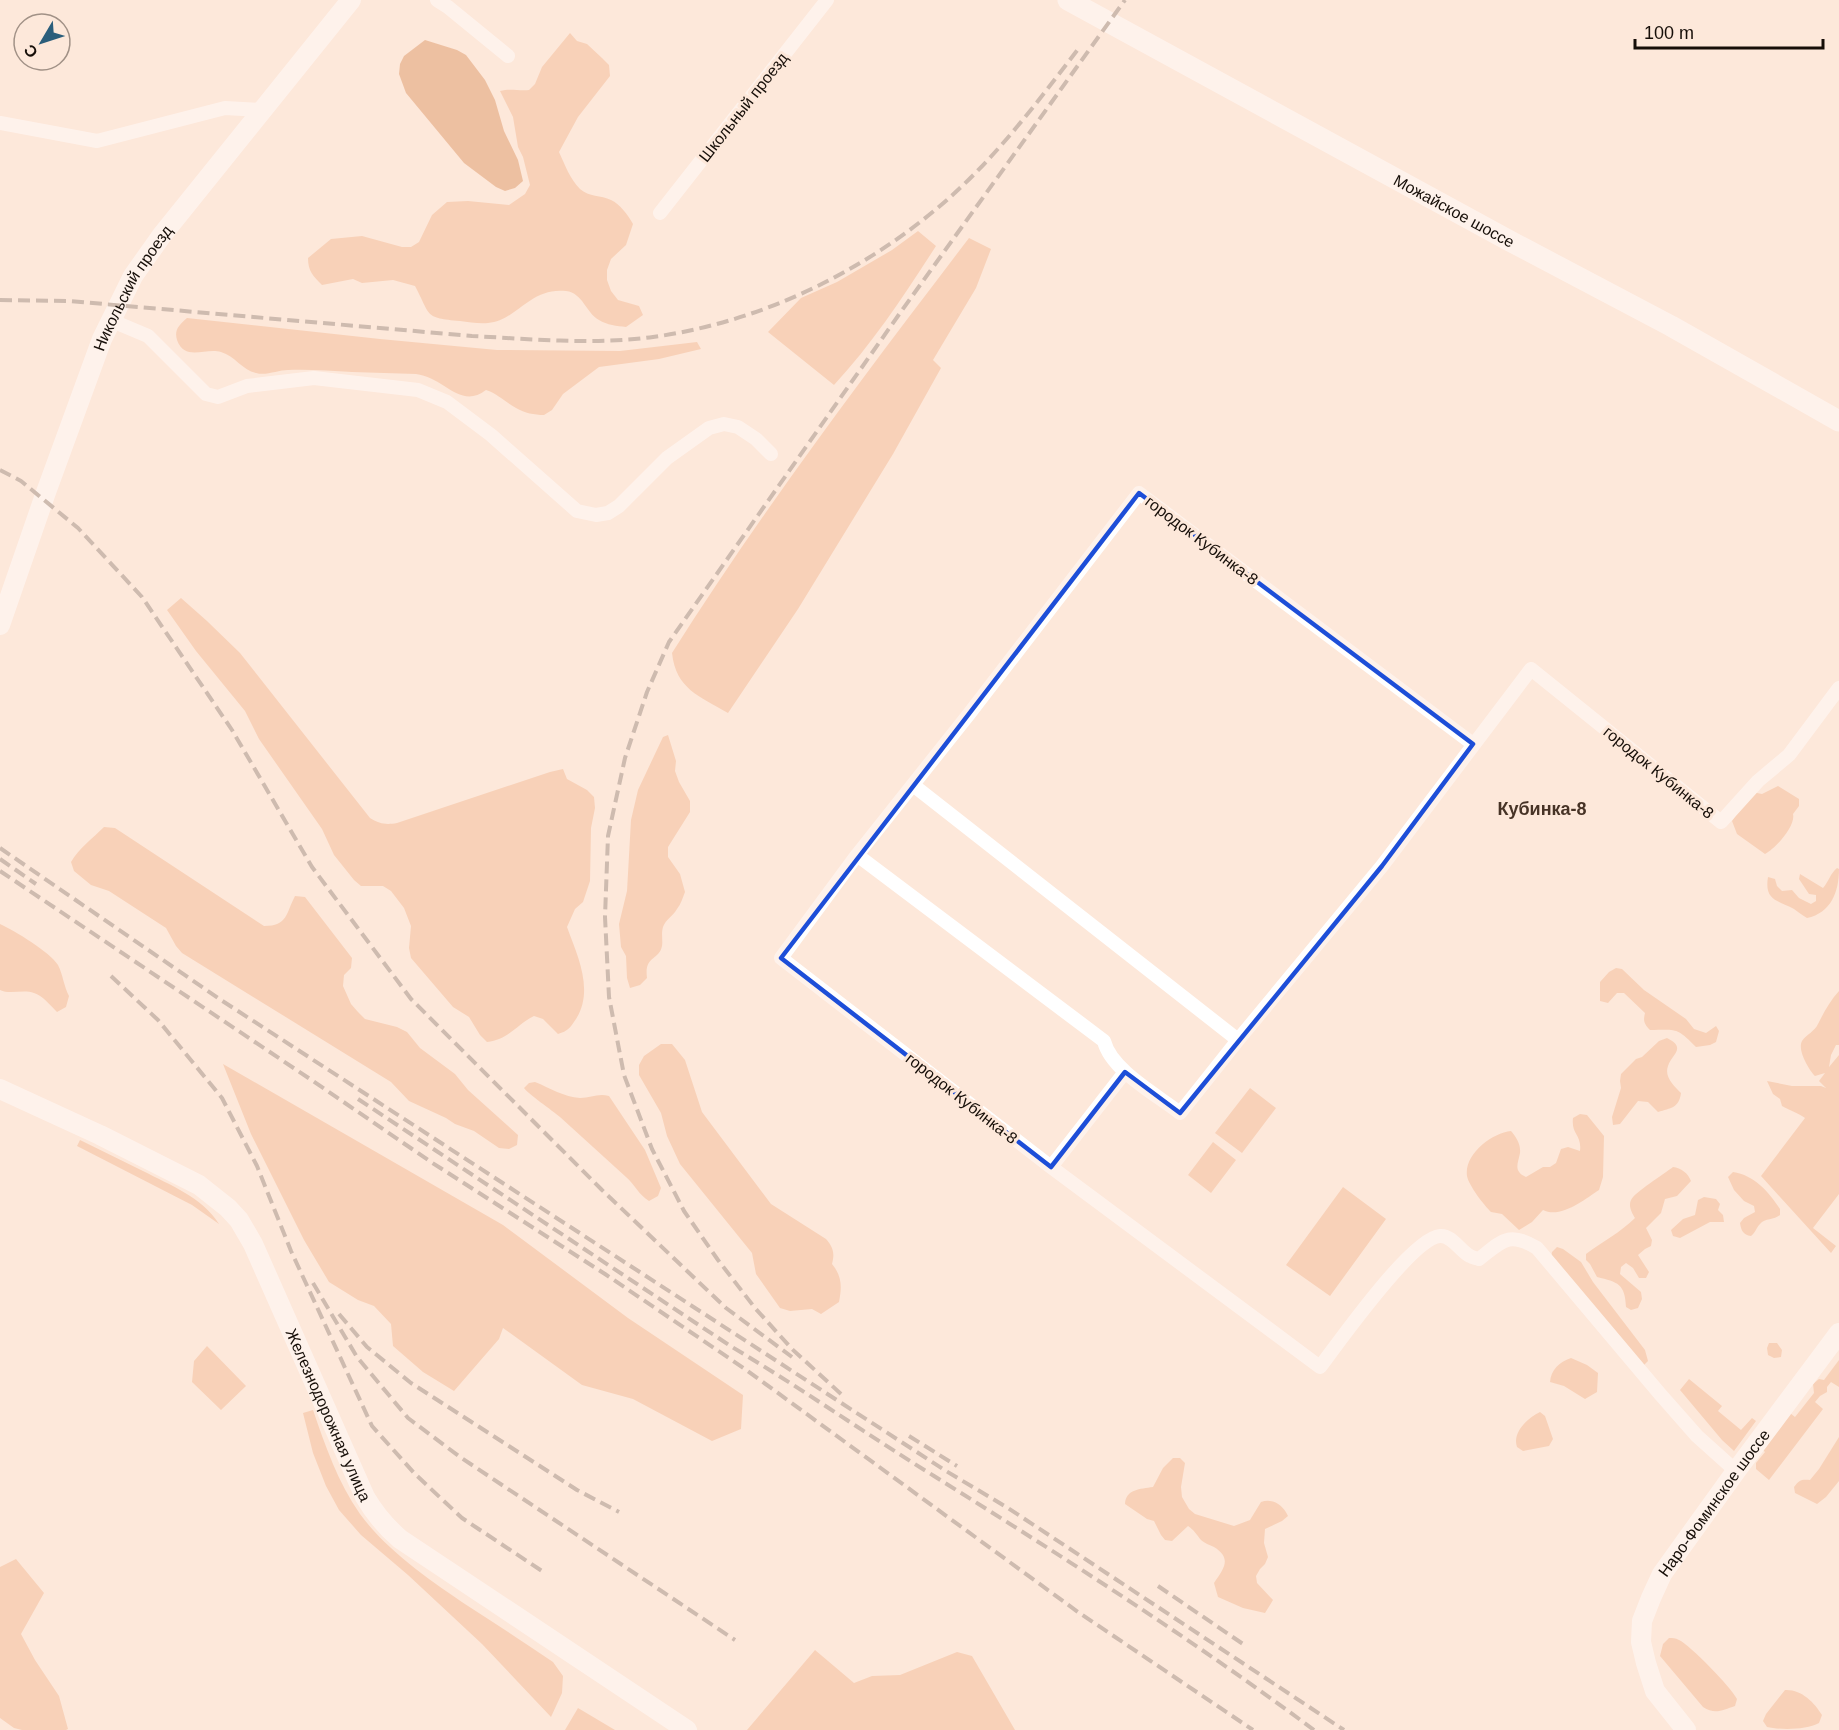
<svg xmlns="http://www.w3.org/2000/svg" width="1839" height="1730" viewBox="0 0 1839 1730" font-family="Arial,sans-serif">
	<style>
		.green { fill: #f1b78e }
		.water { fill: #da915c }
		.lines { fill: none; stroke-linecap: round; stroke-linejoin: round }
		.street { stroke: #fff; stroke-width: 14 }
		.secondary { stroke: #fff; stroke-width: 20 }
		.primary { stroke: #fff; stroke-width: 21 }
		.rail { stroke: #94857b; stroke-width: 4; stroke-dasharray: 12 6; stroke-linecap: butt }
		.marked { fill: none; stroke: #1d4ed8; stroke-width: 4.5; stroke-linejoin: round }
		.labels { text-anchor: middle; stroke-width: 6; stroke-linejoin: round; paint-order: stroke }
		.street-label { font-size: 16px; fill: #160e08; stroke: #fde8da }
		.neighbourhood-label { font-size: 18px; font-weight: bold; fill: #473326; stroke: #fde8da }
	</style>
	<rect width="100%" height="100%" fill="#fde8da"/>
	<path class="green" d="M570,33L577,41L587,44L602,58L609,65L610,76L578,117L559,152C565,165 570,179 580,189C589,197 601,195 611,200C620,204 628,215 633,224L626,245L611,259L607,270V280L611,291L618,300L639,306L643,315L626,327C617,326 607,325 599,320C586,313 583,293 566,291C529,287 517,321 488,323C479,324 469,322 460,321C424,318 431,316 415,286L393,280L362,283L353,279L322,285C313,276 308,271 308,258L331,239L362,236L402,247H411L419,242L432,215L447,202L468,201L509,205L525,194L530,185L523,157L518,147L513,117L500,91C510,88 518,91 529,90L535,84L542,67Z
		M918,231L936,246C905,294 873,343 834,385L768,332L801,298L837,282L892,250Z
		M969,238L991,249L976,288L933,360L941,368L893,454L798,609L728,713C699,696 676,689 672,653C763,509 866,373 969,238Z
		M187,318L380,339L497,350L620,351L697,342L701,349L659,359L599,367L563,394L552,410L544,415C534,415 525,413 516,408C505,402 498,394 486,390C460,410 444,377 416,374C395,373 373,373 352,372C331,371 309,369 288,370C278,370 266,376 256,373C242,370 235,356 221,352C206,347 185,362 177,340C174,330 179,325 187,318Z
		M181,598L207,621L240,653L370,818C380,824 386,825 397,823L550,772L563,769L567,779L587,790L594,797L595,808L591,828L590,881L583,902L575,909L567,927C578,957 594,990 576,1019C570,1028 568,1031 558,1034L543,1019L534,1016C516,1025 508,1040 487,1042L480,1035L469,1017L453,1007L411,958L409,948L411,926L404,908L391,891L383,886H361L354,880L334,855L322,829L259,739L245,711L196,651L167,610Z
		M668,735L676,761L675,771L679,782L690,801V812L668,847V857L680,874L685,892C683,897 681,904 677,909C673,916 666,919 663,927C661,934 663,940 662,946C659,961 644,955 647,978L640,985L630,988L627,978L626,956L621,947L619,924L627,891L631,820L638,790L663,737Z
		M1778,786L1799,799V806L1793,814C1796,826 1776,848 1765,854L1737,834L1732,821L1752,792L1762,794Z
		M104,827L115,828L264,926C288,926 286,913 295,896L305,897L352,958L351,968L344,975L343,986L351,1004L358,1012L365,1019L397,1027L407,1032L420,1048L455,1074L468,1090L518,1135L517,1145L509,1149L499,1148L474,1131L455,1124L446,1118L409,1101L391,1082L182,953L176,946L166,928L109,891L91,885L74,871L71,862C79,848 93,838 104,827Z
		M1837,868L1839,869C1839,892 1831,913 1807,918C1802,915 1798,912 1794,909C1778,900 1764,901 1768,877L1775,879L1777,886L1782,891L1792,890L1799,898L1811,904L1816,901V895L1809,894L1799,879L1800,874L1823,888C1829,881 1830,874 1837,868Z
		M0,924C15,931 50,952 58,965C63,975 64,987 69,996L66,1007L57,1012C51,1006 42,995 34,993C23,989 10,995 0,990Z
		M1616,968L1622,969L1644,990L1686,1019L1694,1029L1706,1033L1716,1026L1719,1031L1716,1042L1710,1045L1696,1047C1676,1027 1677,1030 1650,1030C1644,1024 1643,1021 1645,1013L1624,993H1617L1608,1003L1600,1001V982L1609,972Z
		M1839,991V1045H1836L1831,1055L1829,1067L1839,1055V1194L1813,1228L1836,1246L1831,1253L1761,1176L1805,1118C1800,1114 1789,1110 1782,1106L1780,1099L1773,1094L1767,1081L1792,1086H1821L1826,1088L1819,1081L1825,1073L1815,1076C1809,1070 1797,1050 1802,1041C1806,1035 1815,1031 1818,1024C1824,1012 1830,1001 1839,991Z
		M1667,1038C1687,1048 1672,1054 1668,1066C1664,1077 1674,1086 1681,1093C1679,1108 1671,1108 1658,1112L1648,1102L1638,1101L1620,1124L1613,1125L1612,1117L1621,1088L1620,1081L1621,1074L1636,1059L1642,1057L1659,1041Z
		M661,1044H672L685,1060L702,1112L771,1204L826,1239C833,1247 835,1253 832,1264C842,1276 842,1287 839,1302L821,1314L812,1309L790,1311L780,1308L756,1274L752,1253L680,1164L667,1136L661,1113L639,1075V1065L644,1056Z
		M223,1064L503,1225L628,1318L743,1395L741,1429L712,1441L633,1399L582,1385L503,1328L499,1339L454,1391L423,1372L393,1346L391,1324L374,1306L358,1300L329,1282L304,1240L251,1134Z
		M535,1082C550,1088 564,1097 580,1098C591,1098 598,1093 609,1096L645,1150L661,1188L658,1196L649,1201C639,1195 635,1185 626,1177C604,1157 582,1137 560,1117C553,1111 527,1093 524,1088L529,1083Z
		M1250,1088L1276,1108L1242,1153L1215,1133Z
		M1580,1114L1587,1115L1604,1136L1603,1177L1599,1190C1584,1200 1560,1219 1543,1210L1532,1222L1519,1230L1502,1214L1491,1212C1484,1205 1469,1186 1467,1176C1464,1154 1492,1133 1511,1131C1516,1137 1521,1144 1520,1153C1518,1164 1513,1171 1526,1177L1543,1167H1550L1556,1163L1561,1149L1568,1147L1580,1151C1582,1134 1571,1135 1573,1118Z
		M80,1140C101,1150 122,1161 143,1171C170,1185 202,1197 219,1224L192,1205L77,1146Z
		M1213,1142L1236,1160L1211,1193L1188,1175Z
		M1673,1167C1681,1168 1688,1173 1691,1181L1677,1196L1665,1199L1661,1213L1646,1228L1652,1240L1651,1246L1645,1249L1638,1255L1649,1272L1646,1278H1639L1633,1268L1626,1263L1621,1267L1620,1274L1641,1292L1642,1299L1638,1308L1631,1310L1626,1307C1625,1284 1618,1282 1597,1277L1590,1264L1586,1260V1254C1602,1242 1621,1232 1635,1218C1632,1213 1628,1206 1631,1200C1635,1192 1664,1174 1673,1167Z
		M1733,1172C1754,1175 1769,1192 1780,1209V1215C1774,1220 1765,1218 1760,1224C1756,1228 1756,1232 1751,1236C1743,1235 1741,1230 1740,1223L1744,1218L1755,1212L1754,1206L1744,1201L1734,1190L1728,1177Z
		M1343,1187L1386,1219L1330,1296L1286,1265Z
		M1704,1197L1716,1199L1720,1204L1718,1210L1723,1215L1724,1222H1710L1680,1238L1673,1236L1671,1230L1683,1219L1695,1215L1698,1200Z
		M1557,1247L1563,1249L1581,1262L1593,1282L1645,1350L1648,1361L1644,1365L1551,1258L1552,1252Z
		M1769,1343H1777L1782,1350L1781,1357L1774,1358L1768,1355L1767,1348Z
		M207,1346L246,1386L221,1410L192,1382L194,1361Z
		M1571,1358L1587,1365L1598,1373L1597,1392L1585,1399L1564,1386L1550,1382C1551,1370 1559,1362 1571,1358Z
		M1839,1360V1387L1831,1382L1827,1387V1392L1820,1396L1815,1402L1823,1409L1769,1480L1756,1469V1463L1765,1452L1762,1449L1790,1413L1795,1417L1814,1393L1813,1384L1819,1379L1824,1380Z
		M1689,1379L1722,1406L1718,1411L1741,1430L1752,1418L1756,1421L1734,1451L1722,1440L1680,1390Z
		M313,1410C325,1445 338,1483 360,1514C387,1551 431,1581 468,1606C496,1624 525,1643 553,1662L563,1676L562,1693L551,1717L482,1644L408,1575L361,1535L339,1510L326,1486L313,1453L303,1413Z
		M1540,1412L1545,1416L1553,1439L1549,1446L1523,1451L1517,1447C1512,1433 1527,1418 1540,1412Z
		M1839,1437V1481L1826,1497L1817,1504L1795,1493L1794,1487C1799,1480 1802,1479 1810,1480L1819,1469Z
		M1173,1458H1180L1185,1463L1181,1487L1182,1497L1189,1509L1195,1514L1234,1526L1250,1520L1261,1502C1273,1498 1283,1505 1288,1516L1282,1521L1265,1529L1264,1543L1268,1557L1265,1564L1260,1569L1256,1576L1257,1583L1273,1600L1265,1613L1243,1608L1218,1597L1214,1583C1223,1569 1233,1559 1214,1547C1210,1545 1204,1543 1201,1540C1197,1535 1194,1530 1188,1526L1172,1541L1165,1540L1161,1535L1154,1521L1147,1519L1125,1504C1126,1489 1140,1489 1153,1487L1163,1468Z
		M16,1559L44,1593L21,1634L35,1660L59,1696L68,1729L66,1730H22L14,1728L0,1718V1567Z
		M1669,1638C1673,1638 1675,1638 1679,1640C1690,1645 1731,1687 1737,1699L1735,1706C1723,1710 1715,1715 1703,1707L1660,1656L1663,1644Z
		M815,1650L854,1683L872,1676L900,1675L957,1652L972,1656L1015,1730H747Z
		M1785,1690C1801,1689 1814,1702 1822,1715L1819,1723C1806,1730 1781,1730 1767,1727L1763,1721L1766,1714Z
		M578,1708L615,1730H565Z"/>
	<path class="water" d="M425,40L457,50L466,55L485,80L495,100L504,131L518,160L523,181L515,188L505,191L496,187L464,163L406,93L399,74L400,64L404,56Z"/>
	<g class="lines">
		<path class="street" d="M437,0L448,7L508,56
			M0,123L97,141L225,108L261,110
			M660,213L827,0
			M110,320L148,336L206,394L218,397L247,386L314,378L418,390L447,402L491,435L577,511L596,515L608,513L619,506L667,458L709,428L724,424L738,427L756,439L771,454
			M1473,744L1139,493L969,714L857,855L781,958L1051,1167L1320,1367C1339,1342 1412,1238 1440,1236C1452,1235 1460,1251 1470,1256C1473,1258 1476,1258 1479,1259C1502,1241 1509,1231 1537,1248L1660,1394L1697,1436L1736,1471
			M913,785L1238,1040
			M857,855L1104,1041C1111,1070 1157,1095 1180,1113L1238,1040L1382,866L1531,669L1721,822L1758,781L1789,755L1839,688
			M1051,1167L1125,1072"/>
		<g class="secondary">
			<path id="s1" d="M0,625L45,495L102,339L133,276L162,235L351,0"/>
			<path id="s2" d="M0,1089L100,1135L199,1185L228,1208L239,1220L253,1244L365,1497C375,1514 386,1527 400,1539L687,1730"/>
			<path id="s3" d="M1686,1730L1655,1691L1646,1663L1641,1642L1642,1621L1651,1598L1662,1574L1736,1471L1839,1333"/>
		</g>
		<path class="primary" id="s4" d="M1068,0L1508,240L1671,326L1839,421"/>
		<path class="rail" d="M0,300L69,301L472,336C530,339 595,345 653,337C762,322 866,271 948,199C998,155 1039,100 1079,48
			M0,470L21,481L78,528L142,597L232,730L312,867L411,999L602,1190L726,1308L792,1357
			M0,848L221,1000L946,1471L1008,1508L1344,1730
			M0,859L36,884
			M0,871L313,1081L431,1162L605,1274L745,1369L1078,1612L1253,1730
			M111,976L158,1020L222,1098L257,1166L291,1251L372,1426L415,1474L462,1518L542,1571
			M358,1099L732,1347C801,1388 866,1434 934,1476C1063,1557 1192,1639 1314,1730
			M313,1283L357,1357L408,1418L460,1457L735,1640
			M339,1314L367,1347L411,1383L577,1490L619,1512
			M841,1394L792,1349L755,1308L718,1260L684,1211L652,1149L624,1075L609,997L605,917L608,836L625,758L647,692L669,642L900,313L1125,0
			M909,1436L957,1466
			M1158,1586L1243,1644"/>
	</g>
	<path d="M0 0H1839V1730H0ZM1139,493L1473,744L1382,866L1180,1113L1125,1072L1051,1167L781,958Z" fill="#fde8da" fill-opacity=".55" fill-rule="evenodd"/>
	<path class="marked" d="M1139,493L1473,744L1382,866L1180,1113L1125,1072L1051,1167L781,958Z"/>
	<g class="labels">
		<g class="street-label">
			<text transform="translate(743 107) rotate(-52)" y="6">Школьный проезд</text>
			<text dy="6" stroke="none"><textPath href="#s4" startOffset="440">Можайское шоссе</textPath></text>
			<text dy="6" stroke="none"><textPath href="#s1" startOffset="363">Никольский проезд</textPath></text>
			<text transform="translate(1202 540) rotate(37)" y="6">городок Кубинка-8</text>
			<text transform="translate(1659 772) rotate(39)" y="6">городок Кубинка-8</text>
			<text transform="translate(962 1098) rotate(38)" y="6">городок Кубинка-8</text>
			<text dy="6" stroke="none"><textPath href="#s2" startOffset="489">Железнодорожная улица</textPath></text>
			<text dy="6" stroke="none"><textPath href="#s3" startOffset="261">Наро-Фоминское шоссе</textPath></text>
		</g>
		<g class="neighbourhood-label">
			<text x="1542" y="815">Кубинка-8</text>
		</g>
	</g>
	<g transform="translate(42 42) rotate(231)"><circle r="28" fill="#fde8da" stroke="#a19186" stroke-width="1.5"/>
	<path d="M0-4.5L10 22L0 15L-10 22Z" fill="#2b5e7b"/>
	<text y="-9" font-size="16" font-weight="bold" text-anchor="middle" fill="#160e08">С</text>
	</g>
	<path d="M1635 39v9h188v-9" fill="none" stroke="#160e08" stroke-width="3"/>
	<text x="1644" y="39" font-size="18" fill="#160e08" stroke="#fde8da" stroke-width="4.5" paint-order="stroke">100 m</text>
</svg>
